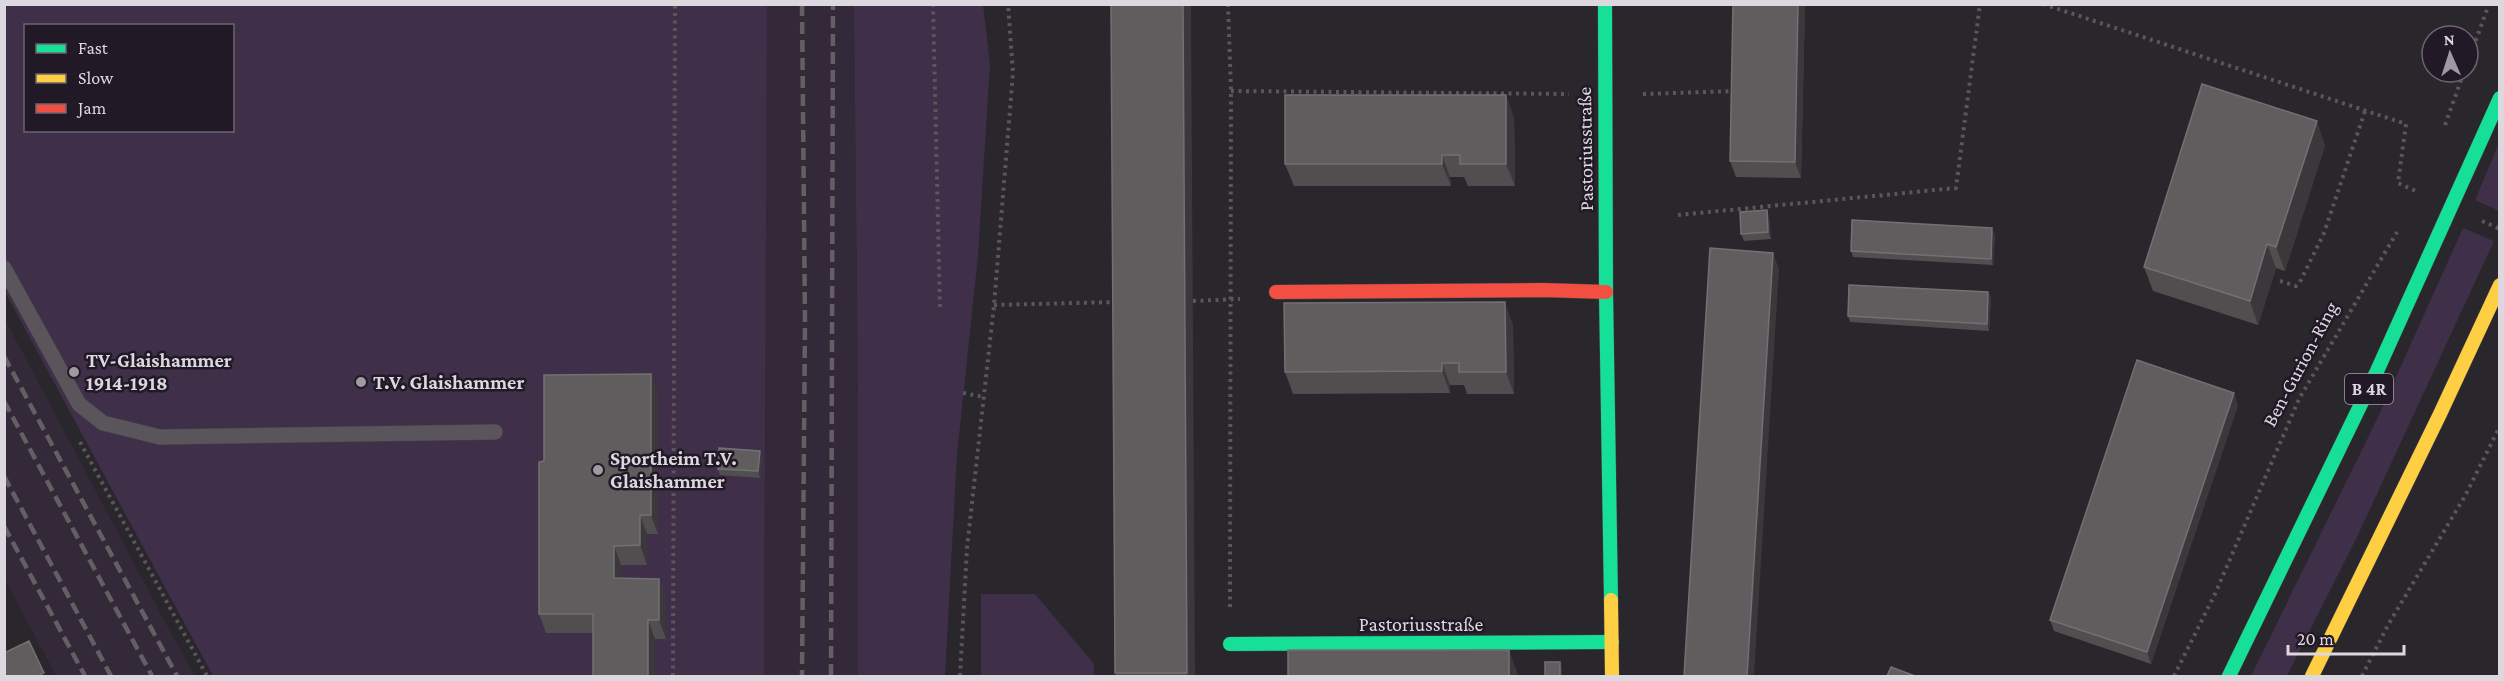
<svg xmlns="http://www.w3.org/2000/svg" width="2504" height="681" viewBox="0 0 2504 681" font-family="'Crimson Pro',serif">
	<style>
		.built { fill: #332939 }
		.green { fill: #3f2f49; fill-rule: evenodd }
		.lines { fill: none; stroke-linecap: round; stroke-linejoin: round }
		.lane-casing { stroke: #464348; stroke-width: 16 }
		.fast-casing { stroke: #464348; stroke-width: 15 }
		.slow-casing { stroke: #464348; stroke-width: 15 }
		.jam-casing { stroke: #464348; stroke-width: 15 }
		.path { stroke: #59565c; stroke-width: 4; stroke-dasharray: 3 4.5; stroke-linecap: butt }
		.lane { stroke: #59555b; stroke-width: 15 }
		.fast { stroke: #16e098; stroke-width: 14 }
		.slow { stroke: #ffcf43; stroke-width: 14 }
		.jam { stroke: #f24e42; stroke-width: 14 }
		.rail { stroke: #636064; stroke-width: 4.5; stroke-dasharray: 12 6; stroke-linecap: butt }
		.wall { fill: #514e4f }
		.shaded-wall { fill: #3a383a }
		.building { fill: #605d5f; stroke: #737073; stroke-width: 1.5 }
		.poi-dot { fill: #9e9aa1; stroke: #211925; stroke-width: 2 }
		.labels { text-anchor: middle; stroke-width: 5; stroke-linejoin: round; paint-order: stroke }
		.shield { fill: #211925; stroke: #a59fa8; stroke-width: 1.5 }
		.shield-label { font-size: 18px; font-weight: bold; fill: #ddd8e0 }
		.street-label { font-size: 20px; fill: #ddd8e0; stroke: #211925 }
		.poi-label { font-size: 20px; font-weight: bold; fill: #ddd8e0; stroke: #211925; text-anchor: start }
	</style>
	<rect width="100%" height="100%" fill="#29262c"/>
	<path class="built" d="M767,5H854L858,393V676H764Z
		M5,319L163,618L195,676H56L5,579Z"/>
	<path class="green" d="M4,5H767L764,676H213L5,292ZM26,26H232V130H26Z
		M854,5H983L990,64L978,256L957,455L945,676H858V393Z
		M2499,143L2500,211H2499L2475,200Z
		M2463,228L2494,241L2358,535L2287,676H2251L2377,419Z
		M981,594H1035L1094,664V676H981Z"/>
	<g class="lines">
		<g class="lane-casing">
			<path id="lane" d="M4,268L79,404L103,423L160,437L495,432"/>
		</g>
		<g class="fast-casing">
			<path id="fast" d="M1605,4L1606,292L1611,600
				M1230,644L1612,642
				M2229,676L2377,371L2500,98"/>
		</g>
		<g class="slow-casing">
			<path id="slow" d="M1611,600L1612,676
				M2312,676L2440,414L2500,285"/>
		</g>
		<g class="jam-casing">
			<path id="jam" d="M1276,292L1543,290L1606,292"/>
		</g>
		<path class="path" d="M933,4L940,310
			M1228,4L1231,91L1230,607
			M2043,4L2406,124L2398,183L2418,192
			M2468,62L2489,4
			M1231,91L1569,94
			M1643,94L1734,91
			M2445,125L2464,72
			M1678,215L1956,188L1980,4
			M2482,221L2500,229
			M2280,281L2296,286L2300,282L2324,233L2365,111
			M1193,301L1240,299
			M994,305L1116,302
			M963,393L984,397
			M80,442L207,676
			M673,676L675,4
			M960,676L967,548L994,305L1013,73L1008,4
			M2174,676L2215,594L2299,399L2397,232
			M2362,676L2388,625L2465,496L2500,426"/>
		<use href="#lane" class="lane"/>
		<use href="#fast" class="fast"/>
		<use href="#slow" class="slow"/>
		<use href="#jam" class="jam"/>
		<path class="rail" d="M802,4L805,323L802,676
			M4,356L177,676
			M4,401L152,676
			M4,476L111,676
			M4,526L85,676
			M831,676L833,4"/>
	</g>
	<path class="wall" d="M1111,4L1195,676H1116L1115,673Z
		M1805,4L1801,178L1736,177L1730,161Z
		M1514,117L1515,186H1468L1464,177H1450L1451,186H1294L1285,164Z
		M2325,145L2285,271L2276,268L2258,325L2153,291L2144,267Z
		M1767,210L1769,217L1771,239L1744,241L1741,234Z
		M1995,235L1993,265L1853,257L1851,251Z
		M1988,292L1991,298L1989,331L1850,322L1848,316Z
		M1513,325L1514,394H1467L1464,385H1450V393L1293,394L1285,372Z
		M651,374L658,393V534H647V565H621V578L659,579L666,598V639H655V676H593V633H546L539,614Z
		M2238,405L2151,664L2054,631L2050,620Z
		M762,457L760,478L720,475L718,469Z"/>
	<path class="shaded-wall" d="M1183,4H1191L1195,676H1188L1187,673Z
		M1798,4H1805L1801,178L1795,162Z
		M1506,95L1514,117L1515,186L1506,164Z
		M2317,121L2325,145L2285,271L2276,247Z
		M1442,155L1450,177L1451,186L1442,164Z
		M1767,210L1769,217L1771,239L1768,232Z
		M1992,228L1995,235L1993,265L1991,259Z
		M2267,244L2276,268L2258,325L2250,301Z
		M1773,253L1779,269L1754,676H1747Z
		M1988,292L1991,298L1989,331L1987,324Z
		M1505,302L1513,325L1514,394L1506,372Z
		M1442,363L1450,385V393L1442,371Z
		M651,374L658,393V534L651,515Z
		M2234,393L2238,405L2151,664L2147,652Z
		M760,451L762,457L760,478L758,471Z
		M640,515L647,534V565L640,545Z
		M614,546L621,565V597L614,578Z
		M659,579L666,598V639L659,620Z
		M648,620L655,639V676H648Z
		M1509,650L1517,672V676H1509Z
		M1560,662L1562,668V676H1560Z"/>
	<path class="building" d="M1111,4H1183L1187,673H1115Z
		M1733,4H1798L1795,162L1730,161Z
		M2202,84L2317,121L2276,247L2267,244L2250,301L2144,267Z
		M1285,95H1506V164H1460V155H1442V164H1285Z
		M1767,210L1768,232L1741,234L1740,212Z
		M1852,220L1992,228L1991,259L1851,251Z
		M1710,248L1773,253L1747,676H1684Z
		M1849,285L1988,292L1987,324L1848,316Z
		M1505,302L1506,372H1459V363H1442V371L1285,372L1284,303Z
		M2137,360L2234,393L2147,652L2050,620Z
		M651,374V515H640V545L614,546V578L659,579V620H648V676H593V614H539V462L544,461V375Z
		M719,448L760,451L758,471L718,469Z
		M29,641L44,673L38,676H4V653Z
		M1288,650H1509V676H1288Z
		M1545,662H1560V676H1545Z
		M1891,667L1915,676H1887Z"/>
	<g class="poi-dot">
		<circle cx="74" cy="372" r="6"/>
		<circle cx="361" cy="382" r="6"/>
		<circle cx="598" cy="470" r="6"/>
	</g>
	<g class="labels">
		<rect class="shield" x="2345" y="374" width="48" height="30" rx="4.5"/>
		<g class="shield-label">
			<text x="2369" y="395">B 4R</text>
		</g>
		<g class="street-label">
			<text transform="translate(1585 149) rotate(-91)" y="7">Pastoriusstraße</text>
			<text transform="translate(2300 364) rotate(-62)" y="7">Ben-Gurion-Ring</text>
			<text x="1421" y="631">Pastoriusstraße</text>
		</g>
		<g class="poi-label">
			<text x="86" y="367">TV-Glaishammer<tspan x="86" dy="23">1914-1918</tspan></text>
			<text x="373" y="389">T.V. Glaishammer</text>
			<text x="610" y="465">Sportheim T.V.<tspan x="610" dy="23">Glaishammer</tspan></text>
		</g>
	</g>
	<rect width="2504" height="681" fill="none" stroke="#ddd8e0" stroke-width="12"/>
	<rect x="24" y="24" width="210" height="108" fill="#211925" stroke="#6c6570" stroke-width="1.5"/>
	<rect x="36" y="44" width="30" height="9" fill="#16e098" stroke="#6c6570" stroke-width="1.5"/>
	<text x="78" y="54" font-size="18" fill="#ddd8e0">Fast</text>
	<rect x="36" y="74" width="30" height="9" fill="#ffcf43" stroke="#6c6570" stroke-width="1.5"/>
	<text x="78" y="84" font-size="18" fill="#ddd8e0">Slow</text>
	<rect x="36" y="104" width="30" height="9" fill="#f24e42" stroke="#6c6570" stroke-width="1.5"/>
	<text x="78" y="114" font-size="18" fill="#ddd8e0">Jam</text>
	<g transform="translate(2450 54) rotate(357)"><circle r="28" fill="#211925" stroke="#6c6570" stroke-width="1.5"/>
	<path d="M0-4.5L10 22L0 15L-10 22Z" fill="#9e9aa1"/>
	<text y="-9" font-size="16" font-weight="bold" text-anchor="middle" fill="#ddd8e0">N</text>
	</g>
	<path d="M2288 645v9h116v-9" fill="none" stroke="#ddd8e0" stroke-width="3"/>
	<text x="2297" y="645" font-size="18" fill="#ddd8e0" stroke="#211925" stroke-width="4.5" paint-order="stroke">20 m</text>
</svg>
